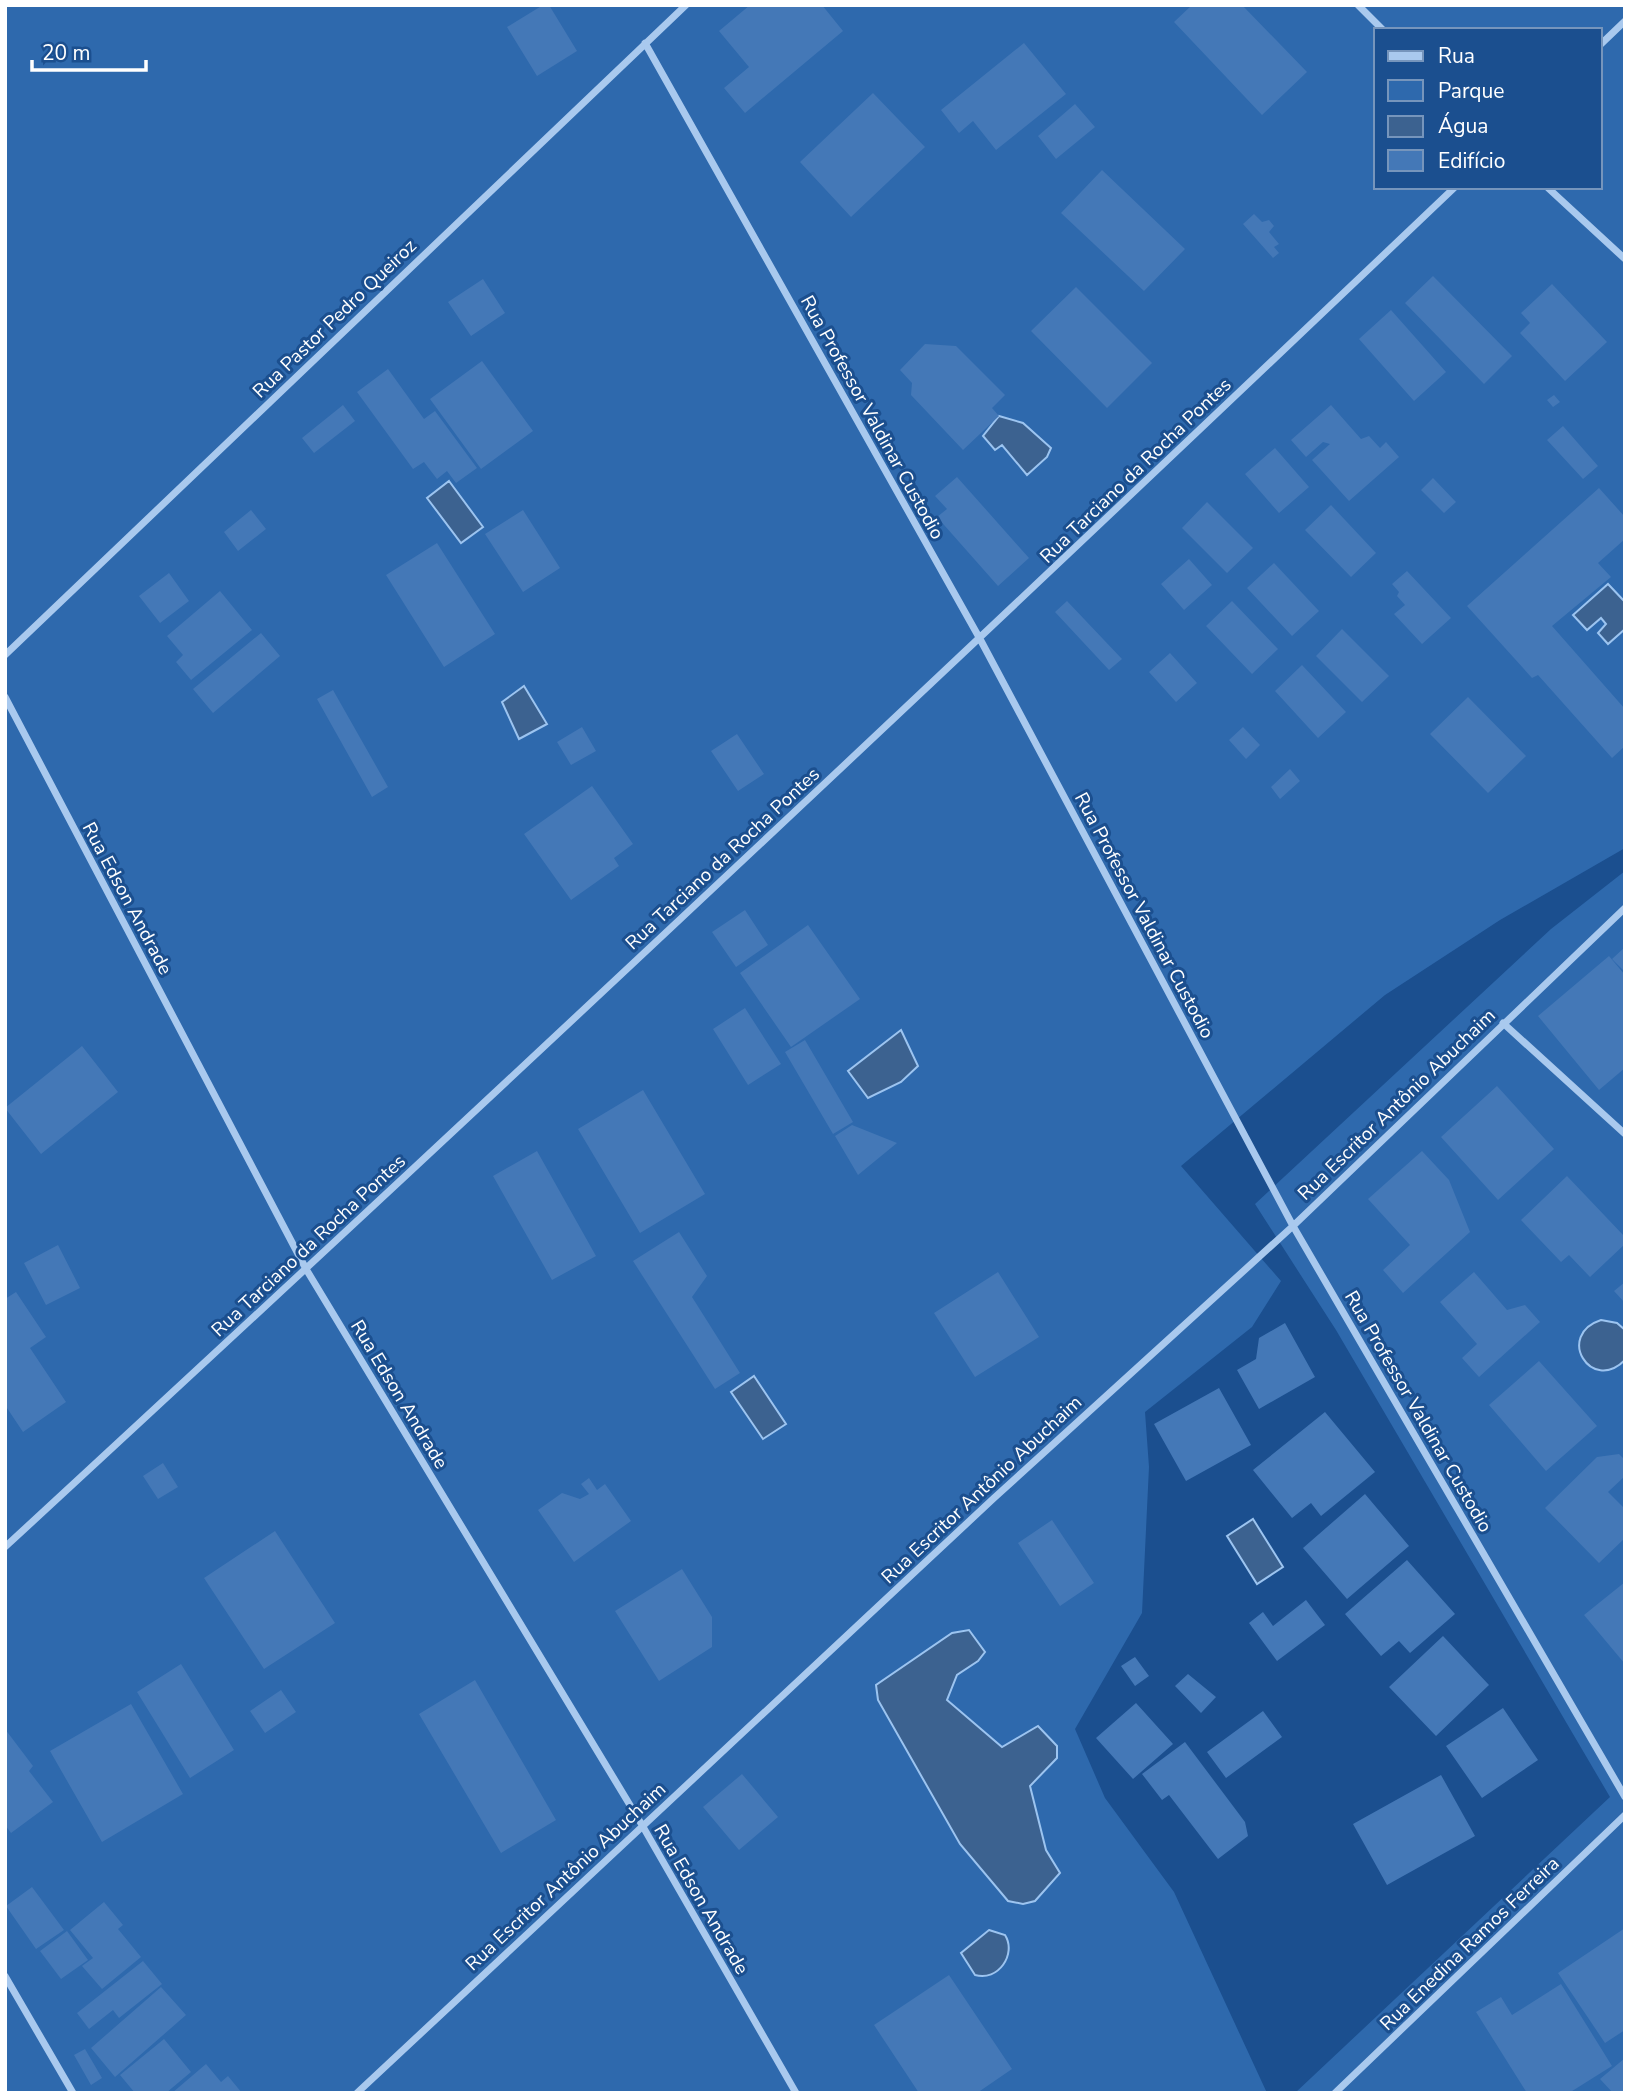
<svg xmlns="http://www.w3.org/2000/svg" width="1630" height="2098" viewBox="0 0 1630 2098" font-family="'Nunito Sans',sans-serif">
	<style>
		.green { fill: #2e69ad; fill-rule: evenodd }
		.water { fill: #3c6290; stroke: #9cc4f0; stroke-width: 2 }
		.building { fill: #4478b7 }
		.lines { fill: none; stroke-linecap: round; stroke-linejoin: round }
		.minor { stroke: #a9c9ee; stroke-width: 7 }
		.labels { text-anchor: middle; stroke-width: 6; stroke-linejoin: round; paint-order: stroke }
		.street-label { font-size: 19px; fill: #fff; stroke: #1b4f8f }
	</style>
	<rect width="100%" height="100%" fill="#1b4f8f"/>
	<path class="green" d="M5,5H1625V848L1500,920L1385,995L1181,1166L1281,1281L1252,1327L1145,1412L1149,1467L1142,1613L1075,1729L1105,1798L1174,1892L1267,2093H5ZM1376,30H1600V187H1376Z
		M1625,871V2093H1295L1610,1797L1336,1330L1255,1204L1551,929Z"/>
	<path class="water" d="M999,416L1023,423L1051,448L1047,457L1027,475L1002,445L995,450L983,436Z
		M449,481L483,527L461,543L427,498Z
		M1608,584L1625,602V629L1608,644L1598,633L1606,624L1601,618L1587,630L1573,615Z
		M524,686L547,724L519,739L502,702Z
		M901,1030L918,1066L901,1082L868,1098L848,1071Z
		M1601,1320L1617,1323L1625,1330V1360C1591,1394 1555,1335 1601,1320Z
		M754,1376L786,1424L763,1439L731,1392Z
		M1253,1519L1283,1567L1257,1584L1227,1536Z
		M969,1630L985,1652L978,1661L957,1675L947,1700L1002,1747L1038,1726L1057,1746V1758L1030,1786L1046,1850L1060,1873L1035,1901L1023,1904L1008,1901L960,1844L878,1700L876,1685L952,1633Z
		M989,1930L1005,1935C1017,1954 998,1982 975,1975L961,1953Z"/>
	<path class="building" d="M543,5H549L577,51L537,76L507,27Z
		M750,5H822L843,31L745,113L724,88L749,67L719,31Z
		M1192,5H1242L1307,72L1262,115L1174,22Z
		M1024,43L1066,94L996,150L973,121L959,133L941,110Z
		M873,93L925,147L851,217L800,162Z
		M1075,104L1095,127L1056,159L1038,136Z
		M1102,170L1185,249L1144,291L1061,213Z
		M1254,214L1262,222L1269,220L1274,226L1269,232L1279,244L1274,247L1279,253L1273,258L1243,224Z
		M1433,276L1512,356L1484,384L1405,303Z
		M483,279L505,313L471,336L448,302Z
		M1552,284L1607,342L1565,381L1520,333L1530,323L1521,313Z
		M1076,287L1152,363L1107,408L1031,331Z
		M1391,310L1446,372L1414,401L1359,339Z
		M925,344L956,346L1005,395L992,408L999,416L963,450L911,395L912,383L900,370Z
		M482,361L533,431L481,469L430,399Z
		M388,369L424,419L435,411L477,468L456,483L447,471L437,479L424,462L413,469L357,392Z
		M1554,395L1560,402L1553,407L1547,400Z
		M343,405L355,421L314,453L302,438Z
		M1331,405L1361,439L1369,436L1380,448L1386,442L1399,457L1349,501L1312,460L1330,444L1323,442L1306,457L1291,440Z
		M1563,426L1598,466L1583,479L1547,440Z
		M1275,448L1309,487L1279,513L1245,474Z
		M957,477L1029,558L998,586L937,517L947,509L935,496Z
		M1433,478L1456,502L1444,513L1421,490Z
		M1599,488L1625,517V539L1598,563L1611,577L1552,626L1625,709V746L1612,758L1538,675L1532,678L1467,606Z
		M1207,502L1253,548L1227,573L1182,528Z
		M1331,505L1376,553L1351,577L1305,530Z
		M251,510L266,529L238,551L224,532Z
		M523,510L560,568L523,592L485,534Z
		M437,543L495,634L444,667L386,575Z
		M1189,559L1212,585L1184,610L1161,584Z
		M1274,563L1319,611L1292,636L1247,588Z
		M1407,571L1451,618L1422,644L1394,614L1405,605L1397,596L1399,592L1392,584Z
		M169,573L189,601L160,623L139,596Z
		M220,591L252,630L191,680L176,662L183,655L167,636Z
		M1067,601L1122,659L1109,670L1055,612Z
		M1232,601L1278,649L1252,674L1206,626Z
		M1342,629L1389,676L1362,702L1316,656Z
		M261,633L280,656L213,713L193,689Z
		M1170,653L1197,683L1176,702L1149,672Z
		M1302,665L1346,712L1318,738L1275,691Z
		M333,690L388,787L372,797L317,699Z
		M1468,697L1526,756L1488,793L1430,734Z
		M582,727L596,751L571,765L557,742Z
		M1243,727L1260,745L1246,759L1229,740Z
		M737,734L764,774L738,791L711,751Z
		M1290,769L1300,781L1280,799L1271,787Z
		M592,786L633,844L614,858L619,866L571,900L524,834Z
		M745,910L768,945L736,967L712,932Z
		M808,925L860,999L791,1047L740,973Z
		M1625,947V972L1612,959Z
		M1609,956L1625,975V1068L1599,1090L1538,1016Z
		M745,1008L781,1064L748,1085L713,1029Z
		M805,1040L853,1122L833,1134L785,1052Z
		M82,1046L118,1092L41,1154L5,1108Z
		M1497,1086L1554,1149L1498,1200L1441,1137Z
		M643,1090L705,1194L640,1233L578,1129Z
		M852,1125L897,1143L858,1175L835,1136Z
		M537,1151L596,1256L552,1280L493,1176Z
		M1422,1151L1449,1180L1470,1232L1403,1293L1383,1270L1410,1245L1368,1199Z
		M1567,1176L1625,1237V1244L1590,1277L1569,1255L1561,1262L1521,1220Z
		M679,1232L707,1276L692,1297L740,1373L715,1389L633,1261Z
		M58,1245L80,1288L46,1305L24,1263Z
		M998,1272L1039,1337L975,1377L934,1313Z
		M1474,1272L1507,1310L1525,1305L1540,1322L1479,1377L1462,1358L1477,1344L1440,1302Z
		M1625,1282V1303L1614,1291Z
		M16,1292L46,1337L30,1348L66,1402L23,1432L5,1405V1299Z
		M1285,1323L1315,1377L1259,1409L1237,1370L1256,1359L1259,1338Z
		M1539,1361L1597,1426L1546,1471L1489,1405Z
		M1219,1388L1251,1445L1186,1481L1154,1424Z
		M1325,1412L1375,1472L1321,1516L1311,1503L1292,1518L1253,1470Z
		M1619,1454L1625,1460V1476L1608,1492L1625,1509V1538L1599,1563L1545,1508L1597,1457Z
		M163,1463L178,1487L158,1499L143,1476Z
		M589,1478L597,1490L605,1484L631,1521L574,1562L538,1510L562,1493L580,1499L589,1494L581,1484Z
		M1365,1494L1409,1546L1347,1599L1303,1548Z
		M1052,1520L1094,1583L1060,1606L1018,1543Z
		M275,1531L335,1623L264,1669L204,1578Z
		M1407,1560L1455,1614L1410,1653L1399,1641L1381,1656L1345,1614Z
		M682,1569L712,1617V1647L659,1681L615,1611Z
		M1625,1582V1664L1584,1615Z
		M1306,1600L1325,1625L1277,1661L1249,1623L1263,1612L1273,1626Z
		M1443,1636L1489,1685L1436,1736L1389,1687Z
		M1135,1657L1149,1676L1135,1686L1121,1666Z
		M181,1664L234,1750L190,1778L137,1692Z
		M1188,1674L1216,1697L1201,1713L1175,1686Z
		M475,1680L556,1820L501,1853L419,1714Z
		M281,1690L296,1712L265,1733L250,1711Z
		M1136,1703L1173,1744L1133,1779L1096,1738Z
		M131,1704L183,1794L102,1842L50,1751Z
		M1503,1708L1538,1760L1482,1798L1446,1746Z
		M1263,1711L1282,1737L1226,1778L1207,1752Z
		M5,1729L33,1766L29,1771L53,1802L11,1833L5,1825Z
		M1185,1742L1245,1822L1248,1836L1218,1859L1169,1795L1162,1800L1142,1774Z
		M742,1774L778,1817L739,1850L703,1807Z
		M1441,1775L1475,1836L1387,1885L1353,1824Z
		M32,1887L64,1930L36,1949L6,1906Z
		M104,1902L123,1925L118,1929L141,1957L102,1989L82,1966L93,1958L70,1930Z
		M1625,1928V2030L1605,2043L1558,1973Z
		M67,1931L88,1960L61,1979L40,1951Z
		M143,1961L162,1984L119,2018L113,2010L89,2029L77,2013Z
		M949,1975L1012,2069L977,2093H919L874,2025Z
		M1561,1984L1612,2066L1569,2093H1527L1476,2012L1501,1997L1512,2015Z
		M161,1987L186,2015L115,2077L91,2048Z
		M164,2039L191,2072L166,2093H135L120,2075Z
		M85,2049L102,2078L91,2085L74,2055Z
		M1625,2058V2093H1613L1600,2079Z
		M206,2064L221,2082L228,2076L242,2093H172Z"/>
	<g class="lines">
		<path class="minor" d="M1358,5L1383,30
			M645,43L980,639L1293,1226L1625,1797
			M1600,45L1625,21
			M1547,187L1625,259
			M5,655L686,5
			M5,697L306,1269L642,1825L796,2093
			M1503,1023L1625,1134
			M5,1547C492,1098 975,644 1455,187
			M5,1976L73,2093
			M357,2093L994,1498L1293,1226L1625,908
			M1335,2093L1625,1815"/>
	</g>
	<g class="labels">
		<g class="street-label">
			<text transform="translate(334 318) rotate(-44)" y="7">Rua Pastor Pedro Queiroz</text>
			<text transform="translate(873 417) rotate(61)" y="7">Rua Professor Valdinar Custodio</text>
			<text transform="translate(1135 470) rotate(-44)" y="7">Rua Tarciano da Rocha Pontes</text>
			<text transform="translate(722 858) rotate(-43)" y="7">Rua Tarciano da Rocha Pontes</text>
			<text transform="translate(128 898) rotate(62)" y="7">Rua Edson Andrade</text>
			<text transform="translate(1145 915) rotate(62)" y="7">Rua Professor Valdinar Custodio</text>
			<text transform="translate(1396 1104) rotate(-44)" y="7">Rua Escritor Antônio Abuchaim</text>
			<text transform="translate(308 1245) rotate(-43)" y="7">Rua Tarciano da Rocha Pontes</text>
			<text transform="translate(400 1394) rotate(59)" y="7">Rua Edson Andrade</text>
			<text transform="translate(1419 1411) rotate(60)" y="7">Rua Professor Valdinar Custodio</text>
			<text transform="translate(981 1489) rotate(-43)" y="7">Rua Escritor Antônio Abuchaim</text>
			<text transform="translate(565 1876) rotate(-43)" y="7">Rua Escritor Antônio Abuchaim</text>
			<text transform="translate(702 1899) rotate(60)" y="7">Rua Edson Andrade</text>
			<text transform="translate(1469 1943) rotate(-44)" y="7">Rua Enedina Ramos Ferreira</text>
		</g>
	</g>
	<rect width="1630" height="2098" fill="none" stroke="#ffffff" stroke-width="14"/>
	<rect x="1374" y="28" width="228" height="161" fill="#1b4f8f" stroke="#7695bc" stroke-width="2"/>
	<rect x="1388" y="51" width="35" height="10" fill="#a9c9ee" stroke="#7695bc" stroke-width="2"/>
	<text x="1438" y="63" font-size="21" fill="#ffffff">Rua</text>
	<rect x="1388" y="80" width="35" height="21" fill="#2e69ad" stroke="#7695bc" stroke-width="2"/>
	<text x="1438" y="98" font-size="21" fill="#ffffff">Parque</text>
	<rect x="1388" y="116" width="35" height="21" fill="#3c6290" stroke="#7695bc" stroke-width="2"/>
	<text x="1438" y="133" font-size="21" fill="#ffffff">Água</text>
	<rect x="1388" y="150" width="35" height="21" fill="#4478b7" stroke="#7695bc" stroke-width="2"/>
	<text x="1438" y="168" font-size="21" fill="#ffffff">Edifício</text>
	<path d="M32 60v10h114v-10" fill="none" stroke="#ffffff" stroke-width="3.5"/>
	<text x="42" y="60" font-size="21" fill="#ffffff" stroke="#1b4f8f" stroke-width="5" paint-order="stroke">20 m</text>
</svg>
